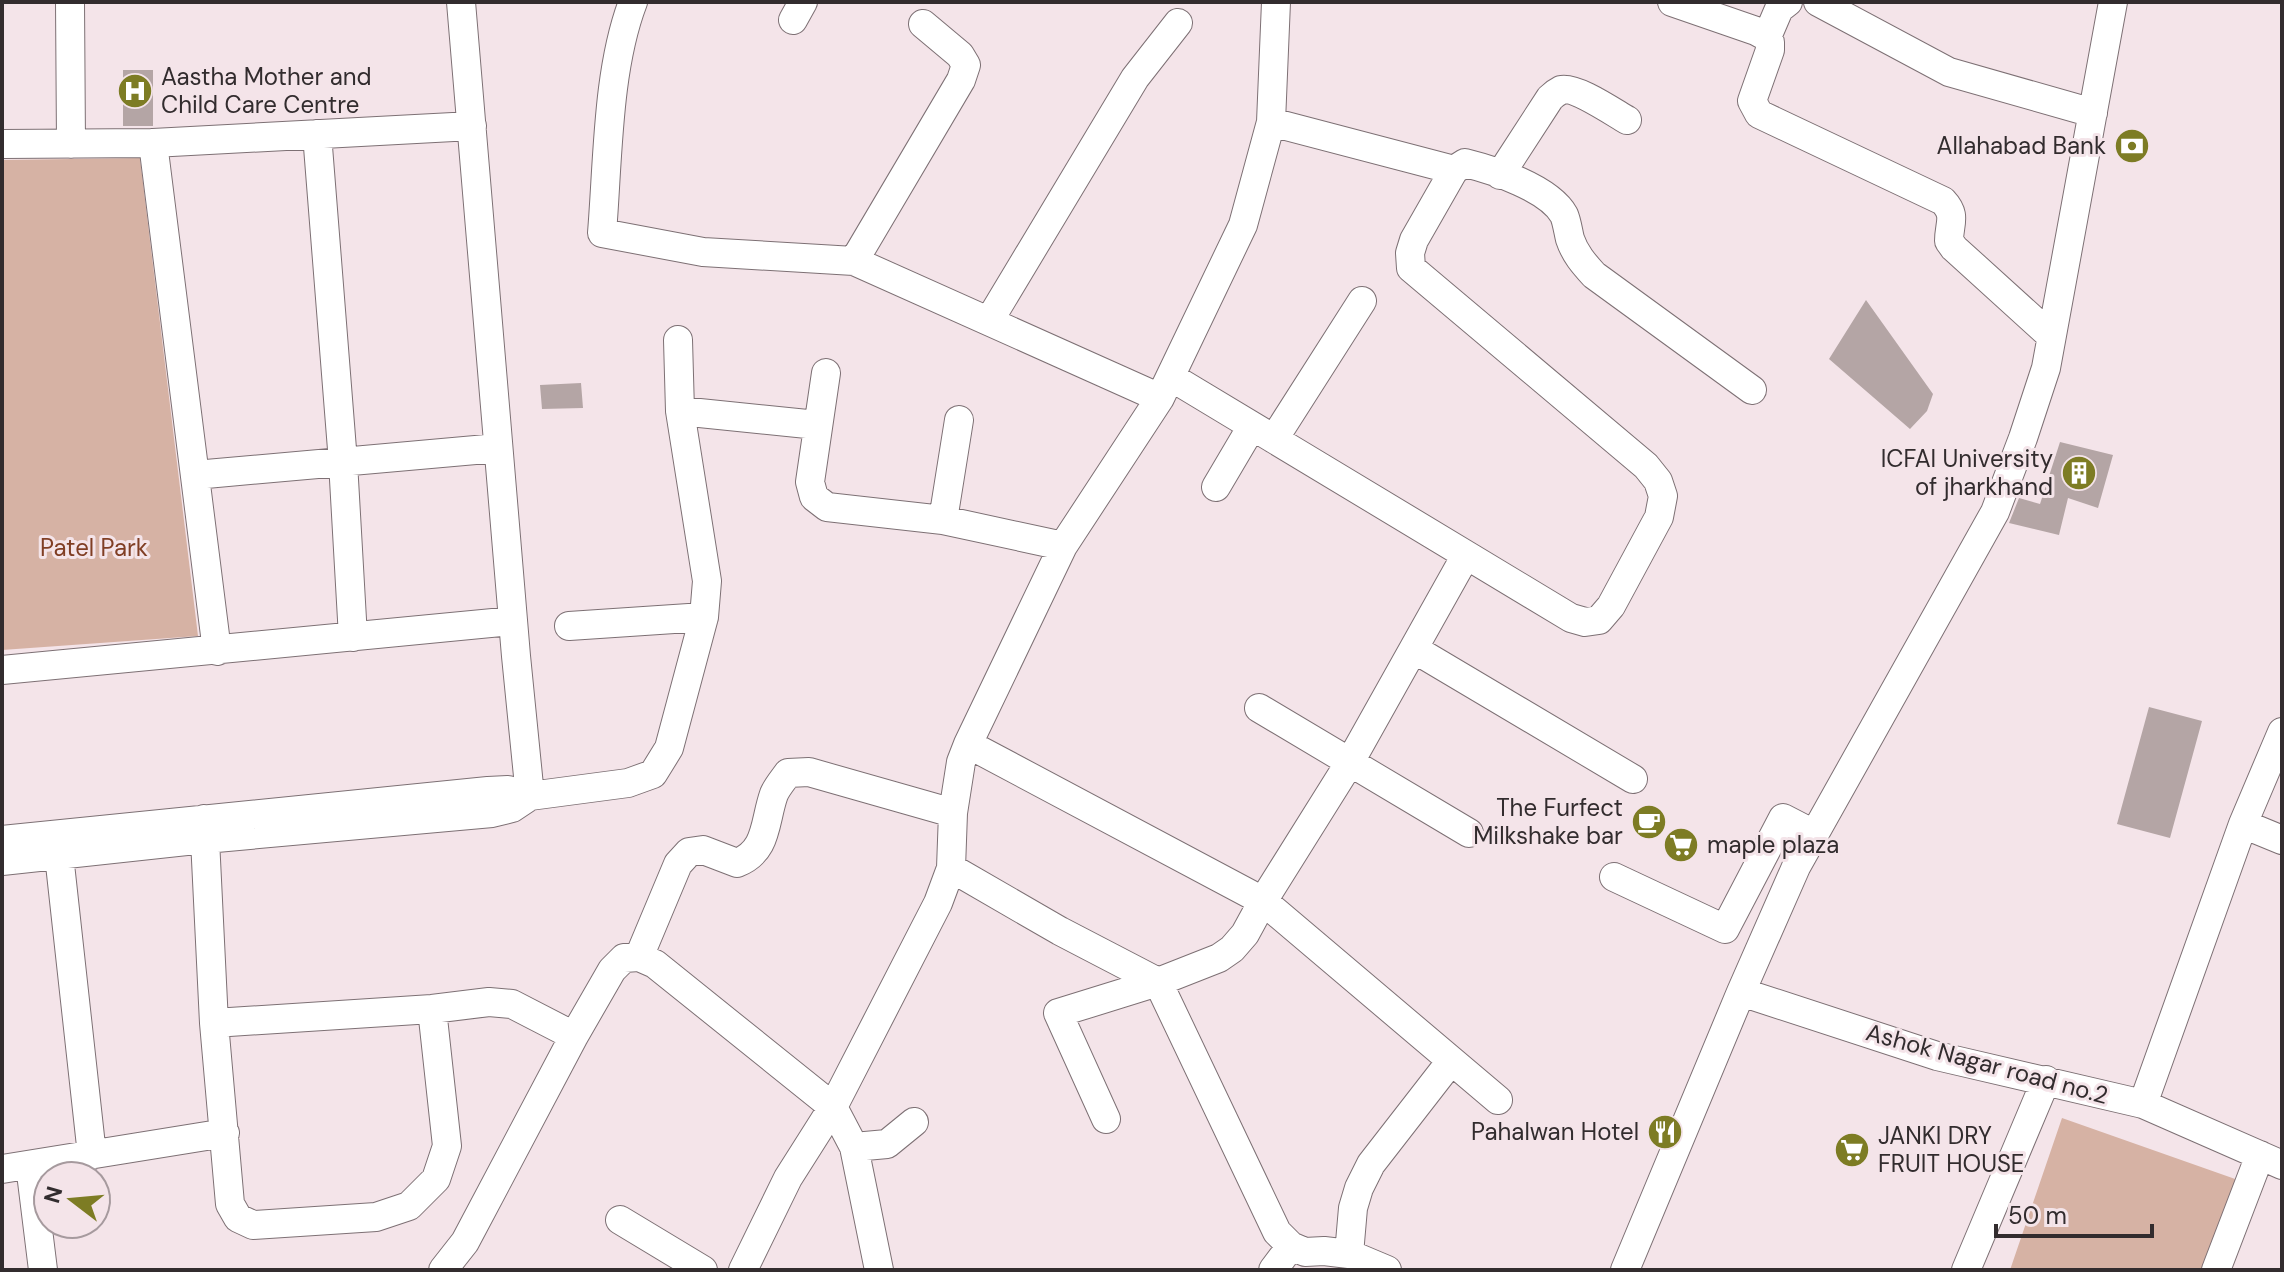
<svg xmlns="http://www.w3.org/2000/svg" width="2284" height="1272" viewBox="0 0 2284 1272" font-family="'DM Sans',sans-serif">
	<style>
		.green { fill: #d6b2a4 }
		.building { fill: #b4a5a5 }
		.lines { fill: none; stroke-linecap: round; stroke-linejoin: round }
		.minor-casing { stroke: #7d7074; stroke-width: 30 }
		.minor { stroke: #fff; stroke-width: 28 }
		.labels { text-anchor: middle; stroke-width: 6; stroke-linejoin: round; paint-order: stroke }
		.poi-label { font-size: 24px; fill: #322c2e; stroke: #f4e4e9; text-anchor: end }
		.park-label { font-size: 24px; fill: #803e24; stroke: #f4e4e9 }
		.street-label { font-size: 24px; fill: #322c2e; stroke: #f4e4e9 }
	</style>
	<rect width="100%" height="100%" fill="#f4e4e9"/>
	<path class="green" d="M140,158L198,636L2,650V160Z
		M2062,1118L2238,1180L2203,1270H2010Z"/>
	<path class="building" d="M123,70H153V126H123Z
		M1866,300L1933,394L1927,411L1910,429L1829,359Z
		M581,383L583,408L542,409L540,385Z
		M2060,442L2113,455L2098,508L2068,498L2059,535L2009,523L2019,498L2040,504Z
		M2149,707L2202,721L2170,838L2117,824Z"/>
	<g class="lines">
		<g class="minor-casing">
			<path id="minor" d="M70,2L71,144
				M461,2L516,656L530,796
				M633,2C607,70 608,160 602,233L703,252L854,261L1160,398
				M1672,2L1756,31L1767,37L1770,42V50L1752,101L1759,114L1943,201C1957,216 1949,223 1949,241L1954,248L2051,336
				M1818,2L1949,72L2093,113
				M793,20L803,2
				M1767,37L1779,9L1788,2
				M1271,122L1454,170
				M317,134L343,462L353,637
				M153,143L217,651
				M2,144L153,143L472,126
				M1500,175L1550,98C1553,95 1557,92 1561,90C1575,86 1613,112 1627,120
				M854,261L961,80L966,65L960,55L923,24
				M989,321L1135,78L1178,23
				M826,373L810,482L814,497L827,507L943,520L1063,546
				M1171,377L1571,618L1585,622L1599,620L1611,606L1659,517L1663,496L1658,481L1646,466L1411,268L1410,253L1414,240L1454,170L1465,163C1493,170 1549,188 1564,215C1567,222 1568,231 1570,239C1575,254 1584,264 1594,275L1752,390
				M680,411L817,425
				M1274,439L1362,301
				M195,475L498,448
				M1216,487L1252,426
				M943,520L959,420
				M569,626L704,617
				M1414,649L1633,779
				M2,670L513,621
				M1259,708L1469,833
				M968,744L1263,901L1498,1100
				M204,819L214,1023L230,1204L238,1218L253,1225L376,1217L409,1206L436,1179L447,1146L432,1009
				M2243,824L2282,840
				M57,837L92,1155
				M2,840L488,791L508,790L530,796L628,783L653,774L669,748L704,617L707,581L680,411L678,340
				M2,861L205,839L492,813L512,808L530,796
				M951,868L1060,931L1158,982L1277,1232L1291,1246L1305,1252L1324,1251L1349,1254L1387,1270
				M1614,877L1725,929L1783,818L1814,834
				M639,957L678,864L689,852L703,850L737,863C768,851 764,822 774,794C777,787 783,780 788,773L809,772L953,813
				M1741,992L1937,1056L2143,1104L2282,1165
				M214,1023L432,1009L489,1002L512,1004L574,1036
				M2143,1104L2243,824L2282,732
				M1106,1119L1058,1013L1158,982L1219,958L1232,949L1245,934L1263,901L1350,762L1466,555
				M854,1147L887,1144L914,1122
				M30,1165L43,1270
				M2,1169L225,1133
				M620,1220L703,1270
				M1349,1254L1353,1208L1359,1188L1371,1164L1451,1061
				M443,1270L465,1242L574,1036L612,970L624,958L639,957L655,964L833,1107L854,1147L879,1270
				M743,1270L788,1178L833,1107L938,903L951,868L953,813L961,762L968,744L1063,546L1160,398L1243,225L1271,122L1276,2
				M1273,1270L1291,1246
				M1625,1270L1741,992L1796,867L1995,512L2023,438L2046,368L2113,2
				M1966,1270L2046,1080
				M2216,1270L2260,1155"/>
		</g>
		<use href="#minor" class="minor"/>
	</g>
	<defs>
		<g id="hospital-disc" transform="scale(1.8)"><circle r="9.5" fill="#7d7c24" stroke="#f4e4e9"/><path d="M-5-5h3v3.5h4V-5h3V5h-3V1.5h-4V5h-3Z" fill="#fff"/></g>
		<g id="bank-disc" transform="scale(1.8)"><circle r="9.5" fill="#7d7c24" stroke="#f4e4e9"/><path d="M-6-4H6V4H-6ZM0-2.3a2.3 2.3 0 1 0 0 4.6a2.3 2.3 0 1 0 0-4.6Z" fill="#fff"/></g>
		<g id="building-disc" transform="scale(1.8)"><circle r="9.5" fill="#7d7c24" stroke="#f4e4e9"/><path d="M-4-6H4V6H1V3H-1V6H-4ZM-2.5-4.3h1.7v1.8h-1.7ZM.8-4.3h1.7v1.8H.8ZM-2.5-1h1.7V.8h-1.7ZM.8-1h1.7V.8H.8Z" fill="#fff"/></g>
		<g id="cafe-disc" transform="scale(1.8)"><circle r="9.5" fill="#7d7c24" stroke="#f4e4e9"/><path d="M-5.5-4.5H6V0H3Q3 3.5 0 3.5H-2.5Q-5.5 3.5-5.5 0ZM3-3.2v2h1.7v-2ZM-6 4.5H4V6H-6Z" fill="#fff"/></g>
		<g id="supermarket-disc" transform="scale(1.8)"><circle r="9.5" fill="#7d7c24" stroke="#f4e4e9"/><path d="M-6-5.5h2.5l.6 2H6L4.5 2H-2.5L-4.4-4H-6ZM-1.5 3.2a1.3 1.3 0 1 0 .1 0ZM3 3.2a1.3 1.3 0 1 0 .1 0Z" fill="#fff"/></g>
		<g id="restaurant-disc" transform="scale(1.8)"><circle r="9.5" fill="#7d7c24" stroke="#f4e4e9"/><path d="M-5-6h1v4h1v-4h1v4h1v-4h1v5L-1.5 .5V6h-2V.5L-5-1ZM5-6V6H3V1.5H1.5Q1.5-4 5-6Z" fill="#fff"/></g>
	</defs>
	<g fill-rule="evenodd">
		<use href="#hospital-disc" x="135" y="91"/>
		<use href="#bank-disc" x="2132" y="146"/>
		<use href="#building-disc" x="2079" y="473"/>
		<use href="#cafe-disc" x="1649" y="822"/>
		<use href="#supermarket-disc" x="1681" y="845"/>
		<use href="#restaurant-disc" x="1665" y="1132"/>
		<use href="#supermarket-disc" x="1852" y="1150"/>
	</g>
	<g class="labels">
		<g class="poi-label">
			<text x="161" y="85" text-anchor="start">Aastha Mother and<tspan x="161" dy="28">Child Care Centre</tspan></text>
			<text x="2106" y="154">Allahabad Bank</text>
			<text x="2053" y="467">ICFAI University<tspan x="2053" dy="28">of jharkhand</tspan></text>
			<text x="1623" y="816">The Furfect<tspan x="1623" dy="28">Milkshake bar</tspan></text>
			<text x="1707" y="853" text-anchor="start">maple plaza</text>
			<text x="1639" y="1140">Pahalwan Hotel</text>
			<text x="1878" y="1144" text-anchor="start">JANKI DRY<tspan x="1878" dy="28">FRUIT HOUSE</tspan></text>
		</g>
		<g class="park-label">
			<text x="94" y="556">Patel Park</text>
		</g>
		<g class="street-label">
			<text transform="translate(1987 1064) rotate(15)" y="8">Ashok Nagar road no.2</text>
		</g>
	</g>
	<rect width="2284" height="1272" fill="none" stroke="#322c2e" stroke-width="8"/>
	<g transform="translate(72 1200) rotate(286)"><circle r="38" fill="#f4e4e9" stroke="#a69a9e" stroke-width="2"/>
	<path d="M0-6L14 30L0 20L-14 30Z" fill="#7d7c24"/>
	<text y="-12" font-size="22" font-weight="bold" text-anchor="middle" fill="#322c2e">N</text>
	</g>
	<path d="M1996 1224v12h156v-12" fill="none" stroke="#322c2e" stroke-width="4"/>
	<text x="2008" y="1224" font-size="24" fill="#322c2e" stroke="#f4e4e9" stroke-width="6" paint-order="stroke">50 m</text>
</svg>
